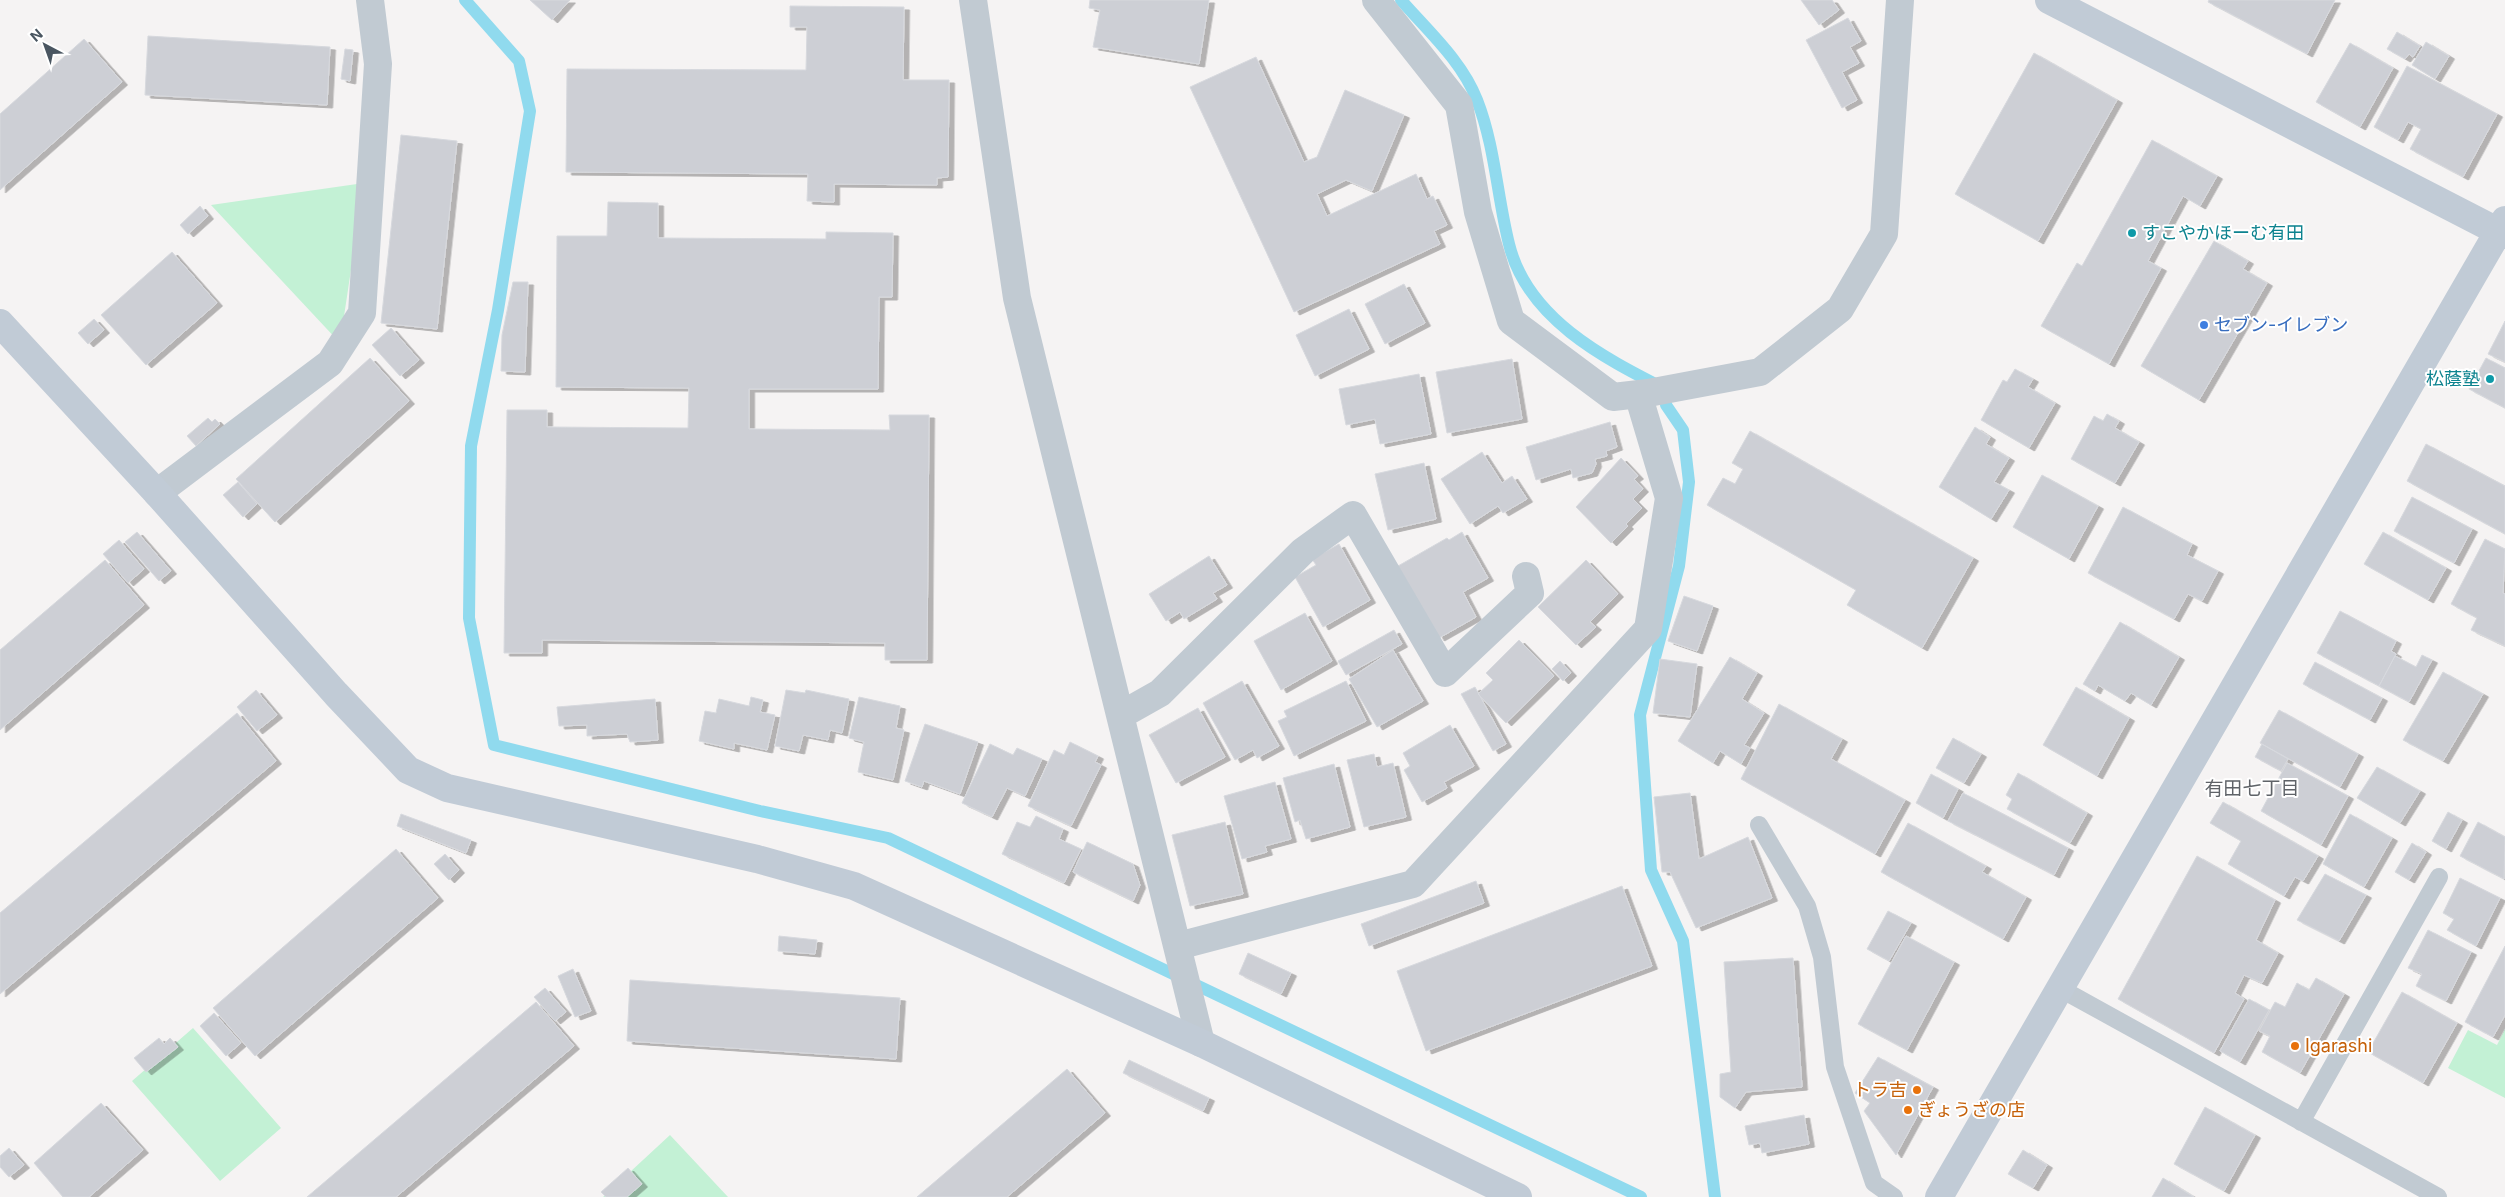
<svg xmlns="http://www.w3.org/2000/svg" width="2505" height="1197" viewBox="0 0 2505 1197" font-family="Inter,'Noto Sans JP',sans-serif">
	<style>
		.green { fill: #c3f1d5 }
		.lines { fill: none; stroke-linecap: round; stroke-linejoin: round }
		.stream { stroke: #90daee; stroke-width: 12 }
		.building { fill: #cdcfd5; stroke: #d7d9de; filter: url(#shadow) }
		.lane { stroke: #c1cad2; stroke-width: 18 }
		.street { stroke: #c1cad2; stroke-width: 28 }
		.secondary { stroke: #c1cbd6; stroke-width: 28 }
		.culture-dot { fill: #0f9aa8; stroke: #fff; stroke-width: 2 }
		.shop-dot { fill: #3f7fe0; stroke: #fff; stroke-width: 2 }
		.food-dot { fill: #e8710a; stroke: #fff; stroke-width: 2 }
		.labels { text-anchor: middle; stroke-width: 4; stroke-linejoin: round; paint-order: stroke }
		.culture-label { font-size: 18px; fill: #0d838f; stroke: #fff; text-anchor: start }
		.shop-label { font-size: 18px; fill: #366cbe; stroke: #fff; text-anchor: start }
		.food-label { font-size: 18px; fill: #c56008; stroke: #fff; text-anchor: start }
		.neighbourhood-label { font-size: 19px; fill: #5f6368; stroke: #fff }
	</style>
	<defs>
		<filter id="shadow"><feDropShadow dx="5.5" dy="3" stdDeviation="0" flood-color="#0004"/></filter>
	</defs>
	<rect width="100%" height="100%" fill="#f5f3f3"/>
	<path class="green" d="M364,183L340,343L211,205Z
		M193,1028L281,1128L220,1181L132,1081Z
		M2505,1029V1098L2448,1068L2468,1030L2497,1045Z
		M670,1135L728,1197H603Z"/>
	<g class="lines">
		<path class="stream" d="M465,0L519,61L530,111L498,310L471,446L469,618L494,745L760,811L888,838L1641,1197
			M1401,0C1428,31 1462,61 1477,100C1495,146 1497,196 1509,244C1527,318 1602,357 1665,389L1666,405L1683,430L1689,482L1679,566L1640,715L1651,870L1683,941L1715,1197"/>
	</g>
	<path class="building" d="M530,0H570L552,20Z
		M1090,0H1209L1199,64L1093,47L1100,10L1089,8Z
		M1801,0H1832L1839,10L1819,25Z
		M2209,0H2335L2307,54L2208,2Z
		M790,6L904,7L903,80H949L948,177L937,178V185L834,184V202L807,201L808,174L566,172L567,69L806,70L807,27H790Z
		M1848,18L1861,41L1850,47L1859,63L1842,72L1857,100L1842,108L1806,40Z
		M2397,32L2420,46L2413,57L2409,54L2405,59L2387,49Z
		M148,36L330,47L327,105L145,95Z
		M84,39L122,82L0,190V114Z
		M2426,42L2449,56L2435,79L2412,65Z
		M2350,43L2393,68L2360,127L2316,102Z
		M345,49L353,50L350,81L341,79Z
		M2034,53L2117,100L2038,241L1955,194Z
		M1256,57L1304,162L1317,157L1345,90L1404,115L1372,191L1346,180L1317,194L1327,216L1416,174L1427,199L1433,196L1447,225L1434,231L1440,244L1294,312L1190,87Z
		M2407,66L2497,114L2463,177L2410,149L2421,129L2408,122L2398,140L2374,127Z
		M401,135L457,141L437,329L381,323Z
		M2152,140L2217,176L2200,206L2183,196L2148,261L2161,268L2109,364L2041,326L2077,263L2082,266Z
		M608,202L658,203V238L826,239V232L893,233L892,297H879L878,389H749V429L890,430L889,415H929L927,660H885V643L542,640V653H504L507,410H547V427L688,428L689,388L556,387L557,236H607Z
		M200,206L208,216L188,234L180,225Z
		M2214,241L2248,261L2243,269L2267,283L2199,400L2141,366Z
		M172,252L217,303L146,365L101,315Z
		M513,282H528L525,372L501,371L502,335Z
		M1404,284L1425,323L1385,344L1365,304Z
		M1349,309L1369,349L1315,376L1296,335Z
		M94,319L104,330L88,344L78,333Z
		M2505,321V362L2488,354Z
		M391,328L419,360L400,376L372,345Z
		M370,358L409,401L275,522L236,479Z
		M2486,358L2505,368V408L2469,389Z
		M1512,359L1522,419L1447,433L1436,372Z
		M2015,369L2033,379L2028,387L2055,403L2029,448L1981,420L2003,380L2007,382Z
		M1419,374L1431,434L1380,444L1375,419L1346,425L1339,389Z
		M2107,414L2119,421L2115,428L2139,442L2115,483L2071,459L2094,416L2103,421Z
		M208,418L212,422L215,419L220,424L196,446L187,436Z
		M1610,422L1617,447L1606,451L1607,456L1595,459L1596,464L1592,473L1573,478L1571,469L1536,480L1526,447Z
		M1975,427L1990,437L1986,444L2009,458L1994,482L2009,490L1991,519L1939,487Z
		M1750,431L1973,558L1922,648L1847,605L1856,590L1707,505L1723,478L1735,484L1743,469L1732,463Z
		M2426,444L2505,486V534L2407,481Z
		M1482,452L1502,483L1512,476L1527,499L1503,513L1498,506L1470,524L1441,479Z
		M1621,458L1638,476L1634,479L1643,489L1633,499L1642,508L1626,524L1628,526L1611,543L1576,507Z
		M1424,463L1436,519L1388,530L1375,474Z
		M2042,475L2098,506L2069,559L2013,527Z
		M238,482L257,504L243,517L223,495Z
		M2412,497L2472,529L2454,563L2394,531Z
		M2123,507L2192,544L2187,555L2218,571L2202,601L2188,594L2174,619L2088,573Z
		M137,532L171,571L159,581L125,542Z
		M1462,532L1488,578L1463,592L1476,617L1439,638L1398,566L1447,538L1449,540Z
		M2383,532L2446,568L2428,600L2364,564Z
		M2485,539L2505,549L2503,593L2505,594V646L2471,630L2477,618L2451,604Z
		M119,540L144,569L128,583L103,554Z
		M1339,544L1370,600L1323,627L1295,577L1316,565L1312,559Z
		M1209,556L1227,585L1213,593L1217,599L1184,619L1180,612L1166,621L1149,594Z
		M105,560L144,605L0,730V650Z
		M1586,560L1618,594L1590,622L1596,627L1576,645L1538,607Z
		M1684,596L1713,606L1697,651L1668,641Z
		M2340,611L2396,641L2391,651L2396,654L2379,686L2317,653Z
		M1305,613L1332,661L1281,690L1254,641Z
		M2120,622L2179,657L2151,705L2131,693L2125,701L2098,685L2095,691L2083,684Z
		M1394,630L1402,644L1346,675L1338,661Z
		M1519,640L1554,676L1506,723L1478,694L1493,680L1486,673Z
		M1393,650L1423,701L1377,727L1349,679Z
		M2422,655L2432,660L2409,702L2379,686L2395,656L2416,667Z
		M1730,657L1757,673L1742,699L1764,713L1744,745L1750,748L1741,764L1720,751L1713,763L1678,741Z
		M1660,659L1697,664L1690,717L1653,713Z
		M1560,661L1571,673L1563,681L1552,669Z
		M2315,662L2382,698L2370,720L2303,684Z
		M2443,672L2483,694L2443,761L2403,740Z
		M1242,681L1279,746L1257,758L1253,750L1235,760L1203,703Z
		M1346,681L1366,721L1294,756L1278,721L1287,717L1284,711Z
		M1475,687L1506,744L1493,751L1461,694Z
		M2076,687L2129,718L2097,776L2043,745Z
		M256,690L277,715L257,731L237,707Z
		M786,690L805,693L806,690L849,699L842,733L830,730L828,740L803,735L799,751L775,746Z
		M751,697L763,700L760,712L775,715L767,750L734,743V749L699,741L705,711L716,713L719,699L749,706Z
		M859,697L900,706L896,728L904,730L893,780L858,772L864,742L849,738Z
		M655,699L658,740L630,742L627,734L587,736V725L559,726L557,707Z
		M1779,704L1842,739L1831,759L1905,800L1875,854L1741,779Z
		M1198,708L1225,757L1176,783L1149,735Z
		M2279,710L2358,754L2340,787L2260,743Z
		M237,713L276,761L0,994V913Z
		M925,724L978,742L960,794L924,781L922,787L905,781Z
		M1450,725L1474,766L1444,782L1447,788L1422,802L1404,770L1410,766L1403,753Z
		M1953,738L1981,754L1964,783L1936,768Z
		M1070,742L1098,756L1095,762L1101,765L1071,826L1028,806L1054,750L1064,755Z
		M990,744L1013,755L1017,748L1042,759L1025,796L1007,788L992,817L962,803Z
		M2262,744L2288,759L2281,771L2255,757Z
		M1374,754L1377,767L1393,763L1406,817L1364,827L1347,760Z
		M2287,763L2348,796L2321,845L2261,811Z
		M1334,764L1350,827L1306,839L1300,820L1295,822L1283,778Z
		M2377,767L2420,791L2400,823L2357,798Z
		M2018,773L2087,813L2070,843L2007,809L2012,799L2006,795Z
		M1931,774L1958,789L1943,818L1916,803Z
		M1275,782L1291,839L1265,846L1267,852L1242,859L1224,796Z
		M1690,793L1699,859L1748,837L1772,898L1696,928L1670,872H1662L1654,797Z
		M1963,793L2068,848L2054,875L1948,821Z
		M2223,802L2318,856L2303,881L2295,877L2284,896L2228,864L2241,841L2210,823Z
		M2448,812L2462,820L2446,849L2432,841Z
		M401,814L471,840L466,853L397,826Z
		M2350,814L2392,838L2364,887L2323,864Z
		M1036,816L1063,829L1059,839L1081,849L1064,883L1002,854L1017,822L1030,827Z
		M1225,822L1243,894L1190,906L1172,835Z
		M2478,822L2505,837L2504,879L2460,856Z
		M1908,823L1986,866L1982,872L2026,897L2003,939L1881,872Z
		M1087,842L1133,864L1140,885L1133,901L1073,872Z
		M2412,843L2426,852L2409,880L2395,872Z
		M396,849L438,898L255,1056L213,1008Z
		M445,854L459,870L449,880L434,864Z
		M2197,856L2275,900L2256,940L2278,953L2262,983L2244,975L2235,993L2244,999L2214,1053L2118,999Z
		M2325,874L2366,895L2339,941L2297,920Z
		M2460,878L2500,898L2476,946L2447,930L2454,919L2443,913Z
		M1476,881L1484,903L1369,946L1361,924Z
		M1622,886L1652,966L1426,1051L1397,971Z
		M1888,911L1911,923L1889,961L1867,949Z
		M2428,930L2471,952L2446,1001L2416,986L2422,974L2408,968Z
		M779,936L817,940L815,954L778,951Z
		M1906,936L1954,962L1907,1050L1858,1024Z
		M2505,946V1015L2493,1037L2465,1022Z
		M1248,953L1291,973L1281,994L1239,974Z
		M1793,958L1802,1087L1746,1092L1735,1108L1720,1097V1074L1731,1072L1724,962Z
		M573,969L591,1011L575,1017L558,976Z
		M2316,978L2344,994L2300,1073L2262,1052L2270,1036L2259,1031L2275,1002L2285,1007L2297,983L2309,990Z
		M630,980L900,998L896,1059L627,1041Z
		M545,988L566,1012L555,1021L534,997Z
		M2402,992L2457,1023L2423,1083L2368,1052Z
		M2249,999L2269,1010L2240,1062L2220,1051Z
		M536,1002L574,1046L396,1197H307Z
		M214,1013L241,1043L226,1056L200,1026Z
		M159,1038L164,1044L170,1038L178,1047L146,1072L134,1058Z
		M1878,1057L1933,1087L1896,1155L1864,1111L1870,1103L1855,1093Z
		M1129,1060L1209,1098L1203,1111L1123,1073Z
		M1067,1069L1105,1113L1007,1197H917Z
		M101,1103L143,1150L89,1197H63L34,1163Z
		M2205,1107L2255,1135L2224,1191L2174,1164Z
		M1804,1115L1809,1144L1762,1153L1760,1143L1749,1145L1745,1126Z
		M9,1148L24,1165L9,1177L0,1167V1156Z
		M2023,1150L2047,1165L2033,1188L2008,1174Z
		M628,1168L642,1184L627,1197H606L601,1192Z
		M2163,1178L2194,1197H2152Z"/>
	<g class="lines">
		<path class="lane" d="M1759,825L1807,906L1822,957L1835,1067L1874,1183L1894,1197
			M2061,989L2438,1197
			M2301,1122L2439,877"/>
		<path class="street" d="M973,0L1017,298L1201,1043
			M1376,0L1459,105L1478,212L1511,321L1613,397L1648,393L1760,372L1840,309L1884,234L1900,0
			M157,493L330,363L362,313L378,64L370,0
			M1121,715L1160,693L1303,551L1353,515L1445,673L1530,593L1526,576
			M1178,946L1413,884L1648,629L1669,498L1638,394"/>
		<path class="secondary" d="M2049,0L2505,235
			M0,323L157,493L336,694L408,770L447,788L757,859L854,886L1201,1043L1518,1197
			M1939,1197L2505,220"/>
	</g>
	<g class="culture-dot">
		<circle cx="2132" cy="233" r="5"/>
		<circle cx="2490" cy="379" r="5"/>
	</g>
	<circle class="shop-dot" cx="2204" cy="325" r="5"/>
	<g class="food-dot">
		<circle cx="2295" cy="1046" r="5"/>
		<circle cx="1917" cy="1090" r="5"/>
		<circle cx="1908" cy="1110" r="5"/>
	</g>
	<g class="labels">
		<g class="culture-label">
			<text x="2142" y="239">すこやかほーむ有田</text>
			<text x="2480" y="385" text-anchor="end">松蔭塾</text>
		</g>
		<g class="shop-label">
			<text x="2214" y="331">セブン-イレブン</text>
		</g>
		<g class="food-label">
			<text x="2305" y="1052">Igarashi</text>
			<text x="1907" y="1096" text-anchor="end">トラ吉</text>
			<text x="1918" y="1116">ぎょうざの店</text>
		</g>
		<g class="neighbourhood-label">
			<text x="2252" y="795">有田七丁目</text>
		</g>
	</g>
	<g transform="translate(45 45) rotate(319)" stroke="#ffffff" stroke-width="4" paint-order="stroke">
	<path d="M0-4L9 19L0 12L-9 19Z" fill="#4a5661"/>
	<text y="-8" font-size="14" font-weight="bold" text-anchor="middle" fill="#4a5661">N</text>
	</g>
</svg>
